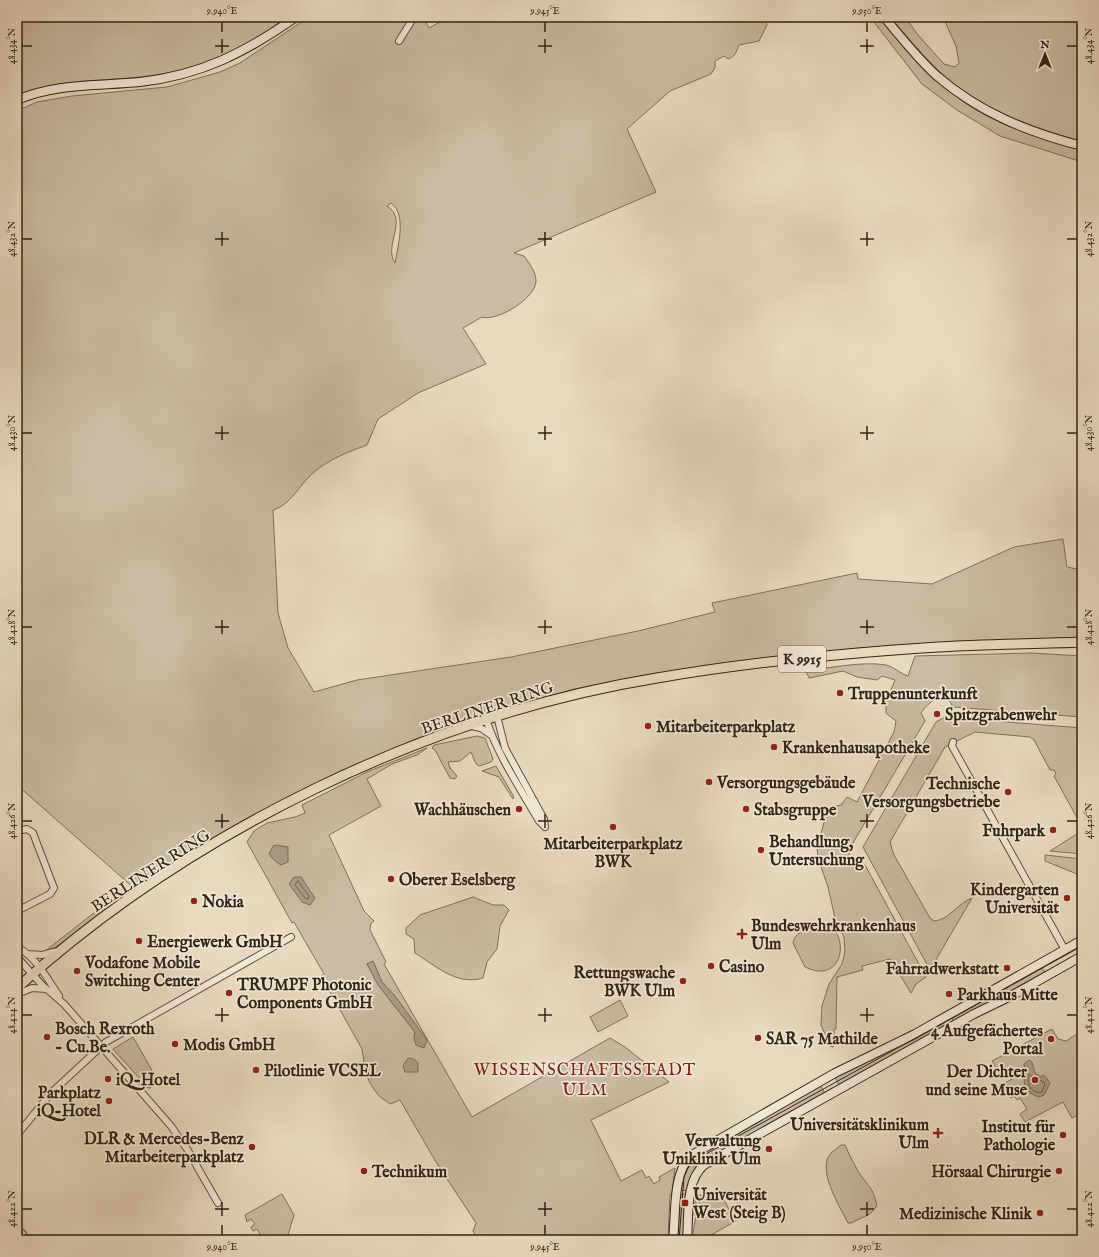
<svg xmlns="http://www.w3.org/2000/svg" width="1099" height="1257" viewBox="0 0 1099 1257" font-family="'IM FELL English',serif">
	<style>
		.green { fill: #cabba2; stroke: #7d705c; fill-rule: evenodd }
		.water { fill: #aa9c86; stroke: #796c5a }
		.lines { fill: none; stroke-linecap: round; stroke-linejoin: round }
		.shore { stroke: #6d604e; stroke-width: 1 }
		.street-casing { stroke: #5e5241; stroke-width: 8 }
		.secondary-casing { stroke: #302517; stroke-width: 10 }
		.primary-casing { stroke: #302517; stroke-width: 11 }
		.street { stroke: #f1e7d5; stroke-width: 6 }
		.secondary { stroke: #f1e7d5; stroke-width: 8 }
		.primary { stroke: #e9dabf; stroke-width: 9 }
		.tram { stroke: #302517; stroke-width: 1 }
		.ticks { fill: none; stroke: #302517; stroke-width: 1.5 }
		.poi-dot { fill: #8f2418; stroke: #f1e7d5; stroke-width: 1.5 }
		.labels { text-anchor: middle; stroke-width: 3.5; stroke-linejoin: round; paint-order: stroke }
		.shield { fill: #f1e7d5; stroke: #6a5f50; stroke-width: 1 }
		.shield-label { font-size: 15px; font-weight: bold; fill: #302517 }
		.poi-label { font-size: 16px; font-weight: bold; fill: #302517; stroke: #f1e7d5; text-anchor: start }
		.street-label { font-size: 16px; fill: #302517; stroke: #f1e7d5 }
		.neighbourhood-label { font-size: 17px; letter-spacing: 1px; fill: #7a1f14; stroke: #f1e7d5 }
		.neatline { fill: none; stroke: #302517; stroke-width: 1.5 }
		.ticks-label { font-size: 10px; text-anchor: middle; fill: #302517 }
	</style>
	<rect width="100%" height="100%" fill="#e9dabf"/>
	<filter id="stains"><feTurbulence type="fractalNoise" baseFrequency=".005" numOctaves="4"/><feColorMatrix values="0 0 0 0 .2 0 0 0 0 .09 0 0 0 0 .02 0 0 0 .5 -.17"/></filter>
	<radialGradient id="worn" r=".72"><stop offset=".6" stop-color="#630" stop-opacity="0"/><stop offset="1" stop-color="#630" stop-opacity=".3"/></radialGradient>
	<path class="green" d="M17,17H287C251,44 212,65 167,73C128,81 88,78 49,86C38,88 27,92 17,96Z
		M309,17H423L429,28L449,17H764L767,25L759,41L739,45C736,52 736,56 728,59L724,56L715,61V68L711,74L670,91L627,129L656,192L514,253L524,256C529,263 536,272 536,281C536,298 497,322 482,317L463,328L486,364L418,393L378,419L367,445C348,452 329,459 313,473C299,485 291,505 273,510L278,613L288,648L314,692L357,680L511,657L638,631L715,612L712,603L857,573L858,579L932,584L1014,547L1063,539L1067,567L1082,570V637L942,644L655,674L574,689L482,716L413,740L304,789L179,860L135,889L17,785V111L37,102L72,96L167,87L220,72L240,63ZM391,203C407,214 398,246 395,263C383,245 409,220 387,206Z
		M870,17H880C909,51 938,87 976,110C1009,129 1045,139 1082,149V162L1000,136L957,110L922,84Z
		M890,17H905L918,35L944,64L955,67L959,63L956,46L943,17H1082V141C1030,131 977,108 939,71C921,54 906,35 890,17Z
		M1032,653L1082,656V717L953,707C945,688 928,702 921,713L925,721L850,848L849,855L852,862L858,865H865L926,977L916,984L911,993L890,959L862,966L863,970L837,977L836,1029H834V1041L836,1044L833,1047L830,1046L821,1025L822,1006L829,984L842,964L845,952L844,937L835,918L828,887L818,858L817,848L828,808L841,805L847,797L857,802L894,732L896,721L886,713V702L895,680L882,676L877,680L857,677L843,671L809,678L806,671C830,668 862,661 886,665C895,667 900,674 908,676L915,656Z
		M945,717L1082,728V854L1050,851L1080,832L1081,825L1054,776L1056,774L1054,770H1050L1034,740L1030,737L975,732L945,747L890,842L894,855L930,918L934,921C949,920 958,903 972,898L930,970L863,847L936,722Z
		M477,736L485,738L493,759L491,762L479,766L476,764L471,752L460,761L448,762L450,768L457,776L455,779L450,778L435,750L432,748L434,745Z
		M427,748L417,755L392,764L367,779L381,806L329,835L364,911L374,921L371,923L370,930L386,962L384,964L472,1117L610,1038L625,1047L669,1082L591,1120L621,1181L642,1170L646,1178L649,1176L654,1184L660,1180L659,1177L675,1168L672,1193L670,1194L668,1240H478L473,1231L476,1223L436,1162L400,1100L390,1104L379,1096L371,1085L366,1074L362,1049L321,976L324,974L294,922L292,923L247,842L254,831L267,823L295,817L305,813L302,805L367,772ZM373,961L382,982L427,1040L414,1038L415,1032L390,1000L367,964Z
		M496,766L514,797L513,799L499,777L482,771Z
		M1045,855L1082,859V876L1045,861Z
		M118,894L122,898L56,947L44,952Z
		M473,897L493,905H504L509,910L500,926L497,949L487,962L483,978C457,986 436,966 415,953L414,939L406,934V928L420,915Z
		M829,926C850,938 842,985 805,967L793,943C795,928 817,928 829,926Z
		M1042,968L1045,972L1008,992L1006,988Z
		M1001,987L1006,996L954,1023L951,1016Z
		M620,1000L628,1016L598,1032L590,1017Z
		M946,1019L950,1025L840,1087L835,1077Z
		M1052,1029L1058,1039L1066,1041L1082,1031V1113L1072,1118L1063,1102L1025,1122L1020,1114L1027,1109L1020,1098L1017,1100L1014,1096L1011,1098L1003,1084L1012,1079L1005,1067L998,1071L992,1061Z
		M133,1037L158,1081L150,1088H148L113,1049Z
		M821,1086L824,1092L823,1094L704,1163L689,1191L679,1190L687,1162Z
		M841,1145H845C849,1154 853,1162 858,1171C867,1186 873,1186 877,1206L870,1214L851,1223H848C840,1207 816,1169 831,1153C834,1150 838,1148 841,1145Z
		M718,1190L736,1221L702,1240H692L696,1215H694L696,1195H701L703,1198Z
		M282,1194L294,1215L288,1235L293,1240H258V1238L261,1236L257,1229L253,1231L251,1227L255,1224L251,1219L247,1222L245,1215Z
		M681,1194H687L683,1236L678,1235Z"/>
	<path class="water" d="M277,845L288,847V862L281,865L275,861L269,854L273,846Z
		M294,877H301L315,898L310,905L302,902L289,884Z
		M373,961L382,982L395,996L427,1040L424,1048L416,1045L414,1038L415,1032L378,985L367,964Z
		M408,1058L414,1059L418,1063V1072H405L403,1066Z
		M1029,1060L1032,1062L1035,1073L1041,1077L1044,1075L1050,1083L1044,1095L1039,1097C1017,1090 1027,1081 1024,1064Z"/>
	<g class="lines">
		<path class="shore" d="M298,881L309,896L308,899L305,898L295,885Z
			M1030,1075L1045,1083L1042,1092C1031,1094 1027,1085 1028,1076Z"/>
		<g class="street-casing">
			<path id="street" d="M399,41L414,17
				M497,716L505,748L544,819L545,827
				M486,719C498,756 520,788 539,821L545,827
				M471,726L481,728L491,735
				M953,742L952,746L1065,950
				M17,831L27,829L33,833L54,888L50,894L17,911
				M17,947C36,957 47,978 59,996
				M28,954L42,955L58,951
				M17,957L42,985L64,1004L171,1126L187,1149L218,1203
				M17,994L32,988L46,989
				M17,1135L51,1093L106,1042L291,937"/>
		</g>
		<g class="secondary-casing">
			<path id="secondary" d="M884,17C901,37 918,59 937,76C980,113 1028,132 1082,146
				M17,100C56,83 99,86 140,82C202,75 246,52 296,17
				M673,1240C676,1216 672,1171 692,1155L835,1073L915,1034L1082,940
				M687,1240C689,1217 685,1181 704,1165L974,1014L1013,995L1082,956"/>
		</g>
		<g class="primary-casing">
			<path id="primary" d="M17,988C189,832 428,715 657,678C750,662 844,653 938,647C986,644 1034,644 1082,642"/>
		</g>
		<use href="#street" class="street"/>
		<use href="#secondary" class="secondary"/>
		<use href="#primary" class="primary"/>
		<path class="tram" d="M17,1225L25,1231L31,1240
			M679,1240L684,1177L688,1168L695,1160L1082,946"/>
	</g>
	<path class="ticks" d="M222,22V32M545,22V32M867,22V32M222,39V53M545,39V53M867,39V53M22,46H32M215,46H229M538,46H552M860,46H874M1067,46H1077M222,232V246M545,232V246M867,232V246M22,239H32M215,239H229M538,239H552M860,239H874M1067,239H1077M222,426V440M545,426V440M867,426V440M22,433H32M215,433H229M538,433H552M860,433H874M1067,433H1077M222,620V634M545,620V634M867,620V634M22,627H32M215,627H229M538,627H552M860,627H874M1067,627H1077M222,814V828M545,814V828M867,814V828M22,821H32M215,821H229M538,821H552M860,821H874M1067,821H1077M222,1008V1022M545,1008V1022M867,1008V1022M22,1015H32M215,1015H229M538,1015H552M860,1015H874M1067,1015H1077M222,1202V1216M545,1202V1216M867,1202V1216M22,1209H32M215,1209H229M538,1209H552M860,1209H874M1067,1209H1077M222,1225V1235M545,1225V1235M867,1225V1235"/>
	<g class="poi-dot">
		<circle cx="840" cy="693" r="4"/>
		<circle cx="937" cy="714" r="4"/>
		<circle cx="648" cy="726" r="4"/>
		<circle cx="774" cy="747" r="4"/>
		<circle cx="709" cy="782" r="4"/>
		<circle cx="1008" cy="792" r="4"/>
		<circle cx="519" cy="809" r="4"/>
		<circle cx="746" cy="809" r="4"/>
		<circle cx="613" cy="827" r="4"/>
		<circle cx="1053" cy="830" r="4"/>
		<circle cx="761" cy="850" r="4"/>
		<circle cx="391" cy="879" r="4"/>
		<circle cx="1067" cy="898" r="4"/>
		<circle cx="194" cy="901" r="4"/>
		<path d="M740 928h4v4h4v4h-4v4h-4v-4h-4v-4h4z"/>
		<circle cx="139" cy="941" r="4"/>
		<circle cx="711" cy="966" r="4"/>
		<circle cx="1007" cy="968" r="4"/>
		<circle cx="77" cy="971" r="4"/>
		<circle cx="683" cy="981" r="4"/>
		<circle cx="229" cy="993" r="4"/>
		<circle cx="949" cy="994" r="4"/>
		<circle cx="47" cy="1037" r="4"/>
		<circle cx="758" cy="1038" r="4"/>
		<circle cx="1051" cy="1039" r="4"/>
		<circle cx="175" cy="1044" r="4"/>
		<circle cx="256" cy="1070" r="4"/>
		<circle cx="108" cy="1079" r="4"/>
		<circle cx="1035" cy="1080" r="4"/>
		<circle cx="109" cy="1101" r="4"/>
		<path d="M936 1127h4v4h4v4h-4v4h-4v-4h-4v-4h4z"/>
		<circle cx="1063" cy="1135" r="4"/>
		<circle cx="252" cy="1147" r="4"/>
		<circle cx="769" cy="1149" r="4"/>
		<circle cx="364" cy="1171" r="4"/>
		<circle cx="1059" cy="1171" r="4"/>
		<rect x="681" y="1199" width="8" height="8" rx="2"/>
		<circle cx="1040" cy="1213" r="4"/>
	</g>
	<g class="labels">
		<rect class="shield" x="778" y="646" width="48" height="26" rx="3"/>
		<g class="shield-label">
			<text x="802" y="664">K 9915</text>
		</g>
		<g class="poi-label">
			<text x="848" y="699">Truppenunterkunft</text>
			<text x="945" y="720">Spitzgrabenwehr</text>
			<text x="656" y="732">Mitarbeiterparkplatz</text>
			<text x="782" y="753">Krankenhausapotheke</text>
			<text x="717" y="788">Versorgungsgebäude</text>
			<text x="1000" y="789" text-anchor="end">Technische<tspan x="1000" dy="18">Versorgungsbetriebe</tspan></text>
			<text x="511" y="815" text-anchor="end">Wachhäuschen</text>
			<text x="754" y="815">Stabsgruppe</text>
			<text x="1045" y="836" text-anchor="end">Fuhrpark</text>
			<text x="769" y="847">Behandlung,<tspan x="769" dy="18">Untersuchung</tspan></text>
			<text x="613" y="849" text-anchor="middle">Mitarbeiterparkplatz<tspan x="613" dy="18">BWK</tspan></text>
			<text x="399" y="885">Oberer Eselsberg</text>
			<text x="1059" y="895" text-anchor="end">Kindergarten<tspan x="1059" dy="18">Universität</tspan></text>
			<text x="202" y="907">Nokia</text>
			<text x="751" y="931">Bundeswehrkrankenhaus<tspan x="751" dy="18">Ulm</tspan></text>
			<text x="147" y="947">Energiewerk GmbH</text>
			<text x="85" y="968">Vodafone Mobile<tspan x="85" dy="18">Switching Center</tspan></text>
			<text x="719" y="972">Casino</text>
			<text x="999" y="974" text-anchor="end">Fahrradwerkstatt</text>
			<text x="675" y="978" text-anchor="end">Rettungswache<tspan x="675" dy="18">BWK Ulm</tspan></text>
			<text x="237" y="990">TRUMPF Photonic<tspan x="237" dy="18">Components GmbH</tspan></text>
			<text x="957" y="1000">Parkhaus Mitte</text>
			<text x="55" y="1034">Bosch Rexroth<tspan x="55" dy="18">- Cu.Be.</tspan></text>
			<text x="1043" y="1036" text-anchor="end">4 Aufgefächertes<tspan x="1043" dy="18">Portal</tspan></text>
			<text x="766" y="1044">SAR 75 Mathilde</text>
			<text x="183" y="1050">Modis GmbH</text>
			<text x="264" y="1076">Pilotlinie VCSEL</text>
			<text x="1027" y="1077" text-anchor="end">Der Dichter<tspan x="1027" dy="18">und seine Muse</tspan></text>
			<text x="116" y="1085">iQ-Hotel</text>
			<text x="101" y="1098" text-anchor="end">Parkplatz<tspan x="101" dy="18">iQ-Hotel</tspan></text>
			<text x="929" y="1130" text-anchor="end">Universitätsklinikum<tspan x="929" dy="18">Ulm</tspan></text>
			<text x="1055" y="1132" text-anchor="end">Institut für<tspan x="1055" dy="18">Pathologie</tspan></text>
			<text x="244" y="1144" text-anchor="end">DLR &amp; Mercedes-Benz<tspan x="244" dy="18">Mitarbeiterparkplatz</tspan></text>
			<text x="761" y="1146" text-anchor="end">Verwaltung<tspan x="761" dy="18">Uniklinik Ulm</tspan></text>
			<text x="372" y="1177">Technikum</text>
			<text x="1051" y="1177" text-anchor="end">Hörsaal Chirurgie</text>
			<text x="693" y="1200">Universität<tspan x="693" dy="18">West (Steig B)</tspan></text>
			<text x="1032" y="1219" text-anchor="end">Medizinische Klinik</text>
		</g>
		<g class="street-label">
			<text transform="translate(487 707) rotate(-18)" y="6">BERLINER RING</text>
			<text transform="translate(150 870) rotate(-33)" y="6">BERLINER RING</text>
		</g>
		<g class="neighbourhood-label">
			<text x="585" y="1075">WISSENSCHAFTSSTADT<tspan x="585" dy="20">ULM</tspan></text>
		</g>
	</g>
	<rect width="1099" height="1257" fill="none" stroke="#e9dabf" stroke-width="44"/>
	<g transform="translate(1045 54)" stroke="#f1e7d5" stroke-width="3" paint-order="stroke">
	<path d="M0-3L7 15L0 10L-7 15Z" fill="#302517"/>
	<text y="-6" font-size="11" font-weight="bold" text-anchor="middle" fill="#302517">N</text>
	</g>
	<rect x="22" y="22" width="1055" height="1213" class="neatline"/>
	<g class="ticks-label">
		<text x="222" y="14">9.940°E</text>
		<text x="545" y="14">9.945°E</text>
		<text x="867" y="14">9.950°E</text>
		<text transform="translate(11 46) rotate(-90)" y="4">48.434°N</text>
		<text transform="translate(1088 46) rotate(-90)" y="4">48.434°N</text>
		<text transform="translate(11 239) rotate(-90)" y="4">48.432°N</text>
		<text transform="translate(1088 239) rotate(-90)" y="4">48.432°N</text>
		<text transform="translate(11 433) rotate(-90)" y="4">48.430°N</text>
		<text transform="translate(1088 433) rotate(-90)" y="4">48.430°N</text>
		<text transform="translate(11 627) rotate(-90)" y="4">48.428°N</text>
		<text transform="translate(1088 627) rotate(-90)" y="4">48.428°N</text>
		<text transform="translate(11 821) rotate(-90)" y="4">48.426°N</text>
		<text transform="translate(1088 821) rotate(-90)" y="4">48.426°N</text>
		<text transform="translate(11 1015) rotate(-90)" y="4">48.424°N</text>
		<text transform="translate(1088 1015) rotate(-90)" y="4">48.424°N</text>
		<text transform="translate(11 1209) rotate(-90)" y="4">48.422°N</text>
		<text transform="translate(1088 1209) rotate(-90)" y="4">48.422°N</text>
		<text x="222" y="1250">9.940°E</text>
		<text x="545" y="1250">9.945°E</text>
		<text x="867" y="1250">9.950°E</text>
	</g>
	<rect width="100%" height="100%" filter="url(#stains)"/>
	<rect width="100%" height="100%" fill="url(#worn)"/>
</svg>
